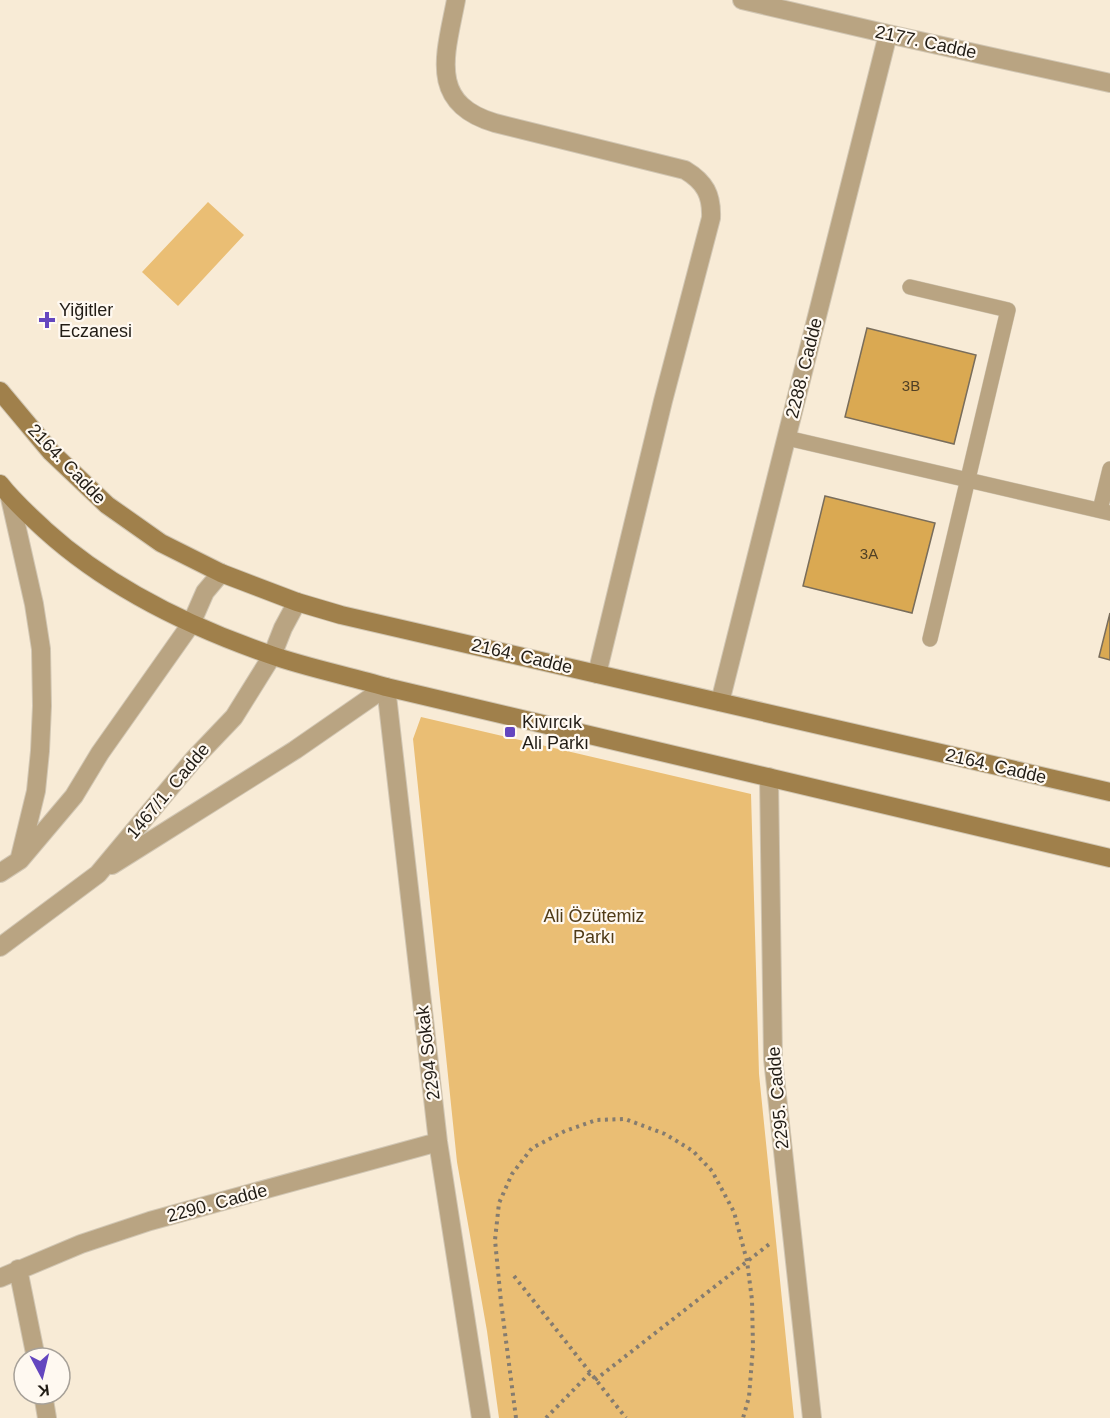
<svg xmlns="http://www.w3.org/2000/svg" width="1110" height="1418" viewBox="0 0 1110 1418" font-family="Arial,sans-serif">
	<style>
		.green { fill: #eabe74 }
		.building { fill: #daa952; stroke: #796d5b; stroke-width: 1.5 }
		.lines { fill: none; stroke-linecap: round; stroke-linejoin: round }
		.service-casing { stroke: #d1c6b3; stroke-width: 16 }
		.minor-casing { stroke: #d1c6b3; stroke-width: 20 }
		.tertiary-casing { stroke: #d1c6b3; stroke-width: 20 }
		.secondary-casing { stroke: #d1c6b3; stroke-width: 20 }
		.path { stroke: #857c6f; stroke-width: 4; stroke-dasharray: 3 4.5; stroke-linecap: butt }
		.service { stroke: #b9a482; stroke-width: 15 }
		.minor { stroke: #b9a482; stroke-width: 18 }
		.tertiary { stroke: #b9a482; stroke-width: 18 }
		.secondary { stroke: #a0804b; stroke-width: 18 }
		.poi-dot { fill: #6446bf; stroke: #fff9f1; stroke-width: 2 }
		.labels { text-anchor: middle; stroke-width: 4.5; stroke-linejoin: round; paint-order: stroke }
		.number-label { font-size: 15px; fill: #504025 }
		.street-label { font-size: 18px; fill: #221d16; stroke: #fff9f1 }
		.poi-label { font-size: 18px; fill: #221d16; stroke: #fff9f1; text-anchor: start }
		.park-label { font-size: 18px; fill: #503b17; stroke: #fff9f1 }
	</style>
	<rect width="100%" height="100%" fill="#f8ebd6"/>
	<path class="green" d="M208,202L244,235L178,306L142,272Z
		M421,717L751,794L759,1074L794,1418H499L487,1331L457,1162L413,739Z"/>
	<path class="building" d="M867,328L976,355L954,444L845,417Z
		M825,496L935,523L912,613L803,586Z
		M1110,613V660L1099,657Z"/>
	<g class="lines">
		<g class="service-casing">
			<path id="service" d="M910,287L1008,310L930,639
				M787,438L1110,513
				M1100,510L1110,469"/>
		</g>
		<g class="minor-casing">
			<path id="minor" d="M456,0C446,53 427,103 495,123L685,170C705,182 712,195 711,218L663,401L597,674
				M742,0L888,34L1110,83
				M386,687L438,1142L481,1418
				M720,702L888,34
				M769,777L773,1059L812,1418
				M18,1269L36,1358
				M0,1278L81,1244L150,1221L438,1142
				M43,1394L47,1418"/>
		</g>
		<g class="tertiary-casing">
			<path id="tertiary" d="M10,498L34,604L41,649L42,706L40,751L36,791L20,857
				M112,865L295,750L386,687
				M0,873L20,860L74,796L100,753L191,624L205,592L221,573
				M0,947L98,874L194,759L234,717L272,656L283,628L297,602"/>
		</g>
		<g class="secondary-casing">
			<path id="secondary" d="M0,391L51,452L107,505L161,543L221,573L297,602L341,615L1110,792
				M0,484C13,501 29,515 45,530C109,588 190,627 271,655C308,668 349,676 386,687L1110,858"/>
		</g>
		<path class="path" d="M514,1276L626,1418
			M595,1380L772,1242
			M516,1418L501,1302L495,1240L499,1203L512,1174L532,1148L565,1131L596,1120L625,1119L665,1134L693,1151L712,1171L734,1212L747,1261L752,1300L753,1347L749,1397L743,1418
			M546,1418L590,1373"/>
		<use href="#service" class="service"/>
		<use href="#minor" class="minor"/>
		<use href="#tertiary" class="tertiary"/>
		<use href="#secondary" class="secondary"/>
	</g>
	<g class="poi-dot">
		<path d="M44 311h6v6h6v6h-6v6h-6v-6h-6v-6h6z"/>
		<rect x="504" y="726" width="12" height="12" rx="3"/>
	</g>
	<g class="labels">
		<g class="number-label">
			<text x="911" y="391">3B</text>
			<text x="869" y="559">3A</text>
		</g>
		<g class="street-label">
			<text transform="translate(926 42) rotate(12)" y="6">2177. Cadde</text>
			<text transform="translate(804 368) rotate(-76)" y="6">2288. Cadde</text>
			<text transform="translate(67 464) rotate(46)" y="6">2164. Cadde</text>
			<text transform="translate(522 656) rotate(13)" y="6">2164. Cadde</text>
			<text transform="translate(996 766) rotate(13)" y="6">2164. Cadde</text>
			<text transform="translate(168 791) rotate(-50)" y="6">1467/1. Cadde</text>
			<text transform="translate(428 1053) rotate(-97)" y="6">2294 Sokak</text>
			<text transform="translate(778 1098) rotate(-95)" y="6">2295. Cadde</text>
			<text transform="translate(217 1203) rotate(-15)" y="6">2290. Cadde</text>
		</g>
		<g class="poi-label">
			<text x="59" y="316">Yiğitler<tspan x="59" dy="21">Eczanesi</tspan></text>
			<text x="522" y="728">Kıvırcık<tspan x="522" dy="21">Ali Parkı</tspan></text>
		</g>
		<g class="park-label">
			<text x="594" y="922">Ali Özütemiz<tspan x="594" dy="21">Parkı</tspan></text>
		</g>
	</g>
	<g transform="translate(42 1376) rotate(173)"><circle r="28" fill="#fff9f1" stroke="#a7a199" stroke-width="1.5"/>
	<path d="M0-4.5L10 22L0 15L-10 22Z" fill="#6446bf"/>
	<text y="-9" font-size="16" font-weight="bold" text-anchor="middle" fill="#221d16">K</text>
	</g>
</svg>
